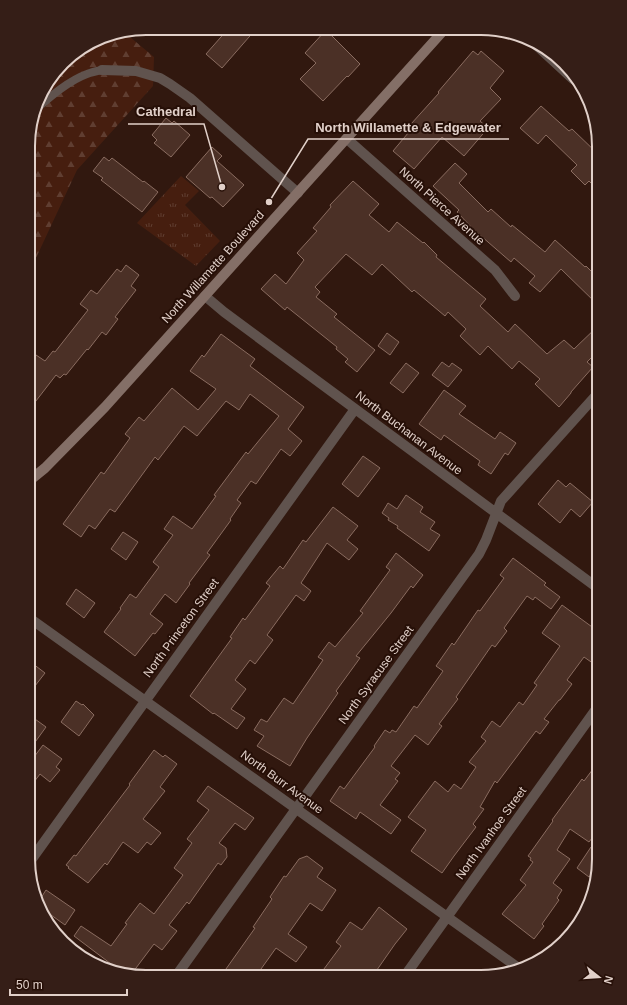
<svg xmlns="http://www.w3.org/2000/svg" width="627" height="1005" viewBox="0 0 627 1005" font-family="Arial,sans-serif">
	<style>
		.grass { fill: url(#grass-tufts) }
		.forest { fill: url(#forest-firs) }
		.building { fill: #4b3026; stroke: #8a6c60 }
		.lines { fill: none; stroke-linecap: round; stroke-linejoin: round }
		.service { stroke: #60534e; stroke-width: 8 }
		.minor { stroke: #60534e; stroke-width: 10 }
		.secondary { stroke: #846f67; stroke-width: 10 }
		.labels { text-anchor: middle; stroke-width: 4; stroke-linejoin: round; paint-order: stroke }
		.street-label { font-size: 12px; fill: #e1d0c9; stroke: #260f07 }
		.rim { fill: none; stroke: #e1d0c9; stroke-width: 2 }
		.leader { fill: none; stroke: #e1d0c9; stroke-width: 1.5 }
		.callout-dot { fill: #e1d0c9; stroke: #260f07; stroke-width: 1.5 }
		.callout-label { font-size: 13px; text-anchor: middle; font-weight: bold; fill: #e1d0c9; stroke: #260f07; stroke-width: 4; stroke-linejoin: round; paint-order: stroke }
	</style>
	<defs>
		<pattern id="grass-tufts" width="24" height="20" patternUnits="userSpaceOnUse"><rect width="24" height="20" fill="#461e0f"/><path d="M3 7l-1-3M5 7V3M7 7l1-3M15 17l-1-3M17 17v-4M19 17l1-3" fill="none" stroke="#603e31"/></pattern>
		<pattern id="forest-firs" width="22" height="20" patternUnits="userSpaceOnUse"><rect width="22" height="20" fill="#461e0f"/><path d="M5 1l3.5 6h-7zM16 11l3.5 6h-7z" fill="#603e31"/></pattern>
	</defs>
	<rect width="100%" height="100%" fill="#31180f"/>
	<path class="grass" d="M181,176L199,191L185,205L220,241L196,266L137,223Z"/>
	<path class="forest" d="M124,32L154,57L153,86L77,170L29,273V131L40,94L68,58L101,37Z"/>
	<path class="building" d="M228,29H256L222,68L206,54Z
		M326,30L360,64L348,77L347,76L323,101L300,79L316,63L305,53Z
		M473,51L478,55L481,51L504,71L490,88L501,99L480,121L488,128L464,156L442,137L414,169L393,151L414,126L411,124L439,93L438,92Z
		M541,106L569,131L572,129L599,155V191L589,181L585,185L571,171L577,165L546,135L538,144L520,128Z
		M166,118L172,123L174,121L190,135L171,157L154,143L157,140L152,135Z
		M212,147L222,156L217,161L244,185L223,207L212,197L210,198L186,177Z
		M104,157L109,161L112,158L143,182L144,181L158,192L142,212L101,180L103,178L93,171Z
		M455,163L467,174L459,183L488,212L491,209L511,227L512,225L545,252L555,240L585,267L586,266L599,279V306L561,269L540,292L529,283L535,276L514,258L511,262L473,229L457,212L459,210L433,186Z
		M353,181L379,204L369,215L389,232L397,222L423,243L424,242L437,255L436,257L486,299L480,306L508,332L515,324L547,354L564,340L574,349L599,325V350L587,362L593,367L571,392V393L559,407L535,384L540,379L519,361L512,369L488,346L480,355L460,336L466,329L448,312L445,316L414,290L412,292L382,264L372,275L346,254L315,287L320,292L316,297L337,314L334,317L375,350L357,372L345,362L348,359L336,349L337,347L287,307L285,310L261,289L275,274L286,284L304,260L297,253L317,231L313,228L331,207L330,205Z
		M126,265L139,275L131,286L136,290L115,317L118,319L106,335L102,332L88,350L87,349L66,375L64,374L60,378L56,375L29,410V365L36,355L45,361L53,351L55,352L88,310L80,304L91,290L97,294L117,269L121,272Z
		M387,333L399,342L390,355L378,346Z
		M221,334L255,359L250,366L304,407L288,429L302,441L290,456L281,449L256,484L251,481L237,500L241,503L230,519L231,520L207,553L210,555L189,583L190,584L176,603L165,594L150,614L163,624L155,634L153,633L135,656L104,632L121,609L120,608L130,594L136,598L159,567L153,562L173,535L164,529L173,516L192,529L216,496L214,495L246,452L248,454L279,416L250,394L239,410L226,401L197,436L184,426L158,460L155,457L115,512L110,509L95,529L89,525L81,537L63,524L101,472L104,474L130,438L125,434L139,417L144,421L172,388L198,410L216,389L190,371L202,355L204,357Z
		M442,362L449,367L452,363L462,370L448,387L432,375Z
		M406,363L419,373L403,393L390,383Z
		M444,390L466,406L459,414L495,439L500,432L516,443L508,455L505,453L491,474L478,465L480,461L444,435L441,440L419,424Z
		M363,456L380,468L358,497L342,484Z
		M558,480L566,487L570,483L593,502L580,517L571,509L560,523L538,504Z
		M406,495L423,507L420,512L435,522L430,529L440,535L429,551L397,528L398,526L388,520L389,518L382,513L388,503L397,509Z
		M333,507L358,526L347,540L358,549L349,560L327,543L301,583L311,591L304,601L296,595L267,635L273,640L255,664L250,660L235,680L246,689L231,709L245,718L237,729L214,713L213,714L190,696L232,638L230,637L243,618L245,620L270,586L266,583L280,566L283,569L303,540L306,542Z
		M123,532L138,542L126,560L111,549Z
		M396,553L423,575L413,588L411,586L391,613L356,656L360,658L336,691L338,693L307,738L290,766L257,746L264,736L254,730L261,719L267,722L284,698L293,704L323,660L318,657L329,642L335,647L363,613L360,611L390,570L386,567Z
		M513,558L546,583L544,585L560,597L551,609L535,597L533,600L527,596L504,628L507,631L495,647L492,645L456,697L458,699L439,724L442,726L428,745L415,735L391,766L400,773L395,779L398,781L380,805L401,820L391,834L360,812L356,819L330,801L340,786L344,789L375,747L374,746L385,730L390,733L392,730L396,732L414,706L417,708L443,671L436,666L452,643L454,645L478,610L480,611L504,578L500,575Z
		M76,589L95,603L84,618L66,604Z
		M562,605L599,632V658L594,664L584,657L567,680L572,684L560,700H559L544,719L549,722L540,734L536,731L497,783L495,781L480,807L484,809L473,824L476,827L454,856L442,873L411,851L426,830L408,817L435,781L448,792L454,784L461,789L476,767L469,762L486,741L481,737L492,721L500,727L519,702L523,705L537,685L534,683L560,646L542,633Z
		M28,660L45,673L28,695Z
		M76,701L82,705L83,704L94,715L79,736L61,722Z
		M28,714L46,727L28,752Z
		M43,745L62,759L56,767L60,770L50,782L40,774L28,790V765Z
		M154,750L163,757L165,755L177,764L160,787L165,791L143,819L161,833L151,845L147,842L138,853L123,842L107,865L105,863L88,883L68,868L69,867L66,865L74,855L76,856L130,785L129,784Z
		M599,761V811L592,820L599,825V829L589,842L570,829L557,850L570,859L553,883L562,890L557,898L559,900L542,924L544,926L534,939L502,914L526,885L520,880L533,862L530,860L531,858L528,856L553,821L552,820L582,779L584,781Z
		M208,786L254,818L245,830L235,823L219,843L226,848L227,857L221,865L218,863L189,904L187,902L169,925L177,931L162,950L154,944L130,976L123,973L74,936L81,926L111,946L127,924L125,923L140,903L154,914L183,875L174,868L192,843L187,839L209,810L197,801Z
		M591,847L599,852V864L589,877L577,868Z
		M307,856L323,868L317,877L336,890L322,911L310,903L288,934L307,947L296,962L276,948L256,976H221L255,928L253,927L272,899L270,897L284,876L286,877L299,859Z
		M46,890L75,910L65,925L40,907L37,904Z
		M379,907L407,929L395,944L372,977H318L341,946L336,942L350,922L362,930Z"/>
	<g class="lines">
		<path class="service" d="M35,110C50,97 68,81 87,74C92,72 97,71 102,70"/>
		<path class="minor" d="M535,44L573,79
			M102,70L136,71L160,78L170,84L190,98L298,193
			M347,139L495,270L515,296
			M205,296L224,312L599,589
			M28,617L520,969
			M29,863L355,409
			M176,976L479,554L486,540L501,501L599,392
			M404,977L599,705"/>
		<path class="secondary" d="M29,481L45,468L105,407L444,30"/>
	</g>
	<g class="labels">
		<g class="street-label">
			<text transform="translate(442 206) rotate(42)" y="4">North Pierce Avenue</text>
			<text transform="translate(213 267) rotate(-48)" y="4">North Willamette Boulevard</text>
			<text transform="translate(409 433) rotate(37)" y="4">North Buchanan Avenue</text>
			<text transform="translate(181 628) rotate(-54)" y="4">North Princeton Street</text>
			<text transform="translate(376 675) rotate(-54)" y="4">North Syracuse Street</text>
			<text transform="translate(282 782) rotate(36)" y="4">North Burr Avenue</text>
			<text transform="translate(491 833) rotate(-54)" y="4">North Ivanhoe Street</text>
		</g>
	</g>
	<path d="M0 0H627V1005H0ZM146 35H481A111 111 0 0 1 592 146V859A111 111 0 0 1 481 970H146A111 111 0 0 1 35 859V146A111 111 0 0 1 146 35Z" fill="#351e17" fill-rule="evenodd"/>
	<path class="rim" d="M146 35H481A111 111 0 0 1 592 146V859A111 111 0 0 1 481 970H146A111 111 0 0 1 35 859V146A111 111 0 0 1 146 35Z"/>
	<path class="leader" d="M222 187L204 124H128M269 202L308 139H509"/>
	<g class="callout-dot">
		<circle cx="222" cy="187" r="4"/>
		<circle cx="269" cy="202" r="4"/>
	</g>
	<g class="callout-label">
		<text x="166" y="116">Cathedral</text>
		<text x="408" y="132">North Willamette &amp; Edgewater</text>
	</g>
	<g transform="translate(599 977) rotate(107)" stroke="#260f07" stroke-width="3" paint-order="stroke">
	<path d="M0-3L7 15L0 10L-7 15Z" fill="#e1d0c9"/>
	<text y="-6" font-size="11" font-weight="bold" text-anchor="middle" fill="#e1d0c9">N</text>
	</g>
	<path d="M10 989v6h117v-6" fill="none" stroke="#e1d0c9" stroke-width="2"/>
	<text x="16" y="989" font-size="12" fill="#e1d0c9" stroke="#260f07" stroke-width="3" paint-order="stroke">50 m</text>
</svg>
